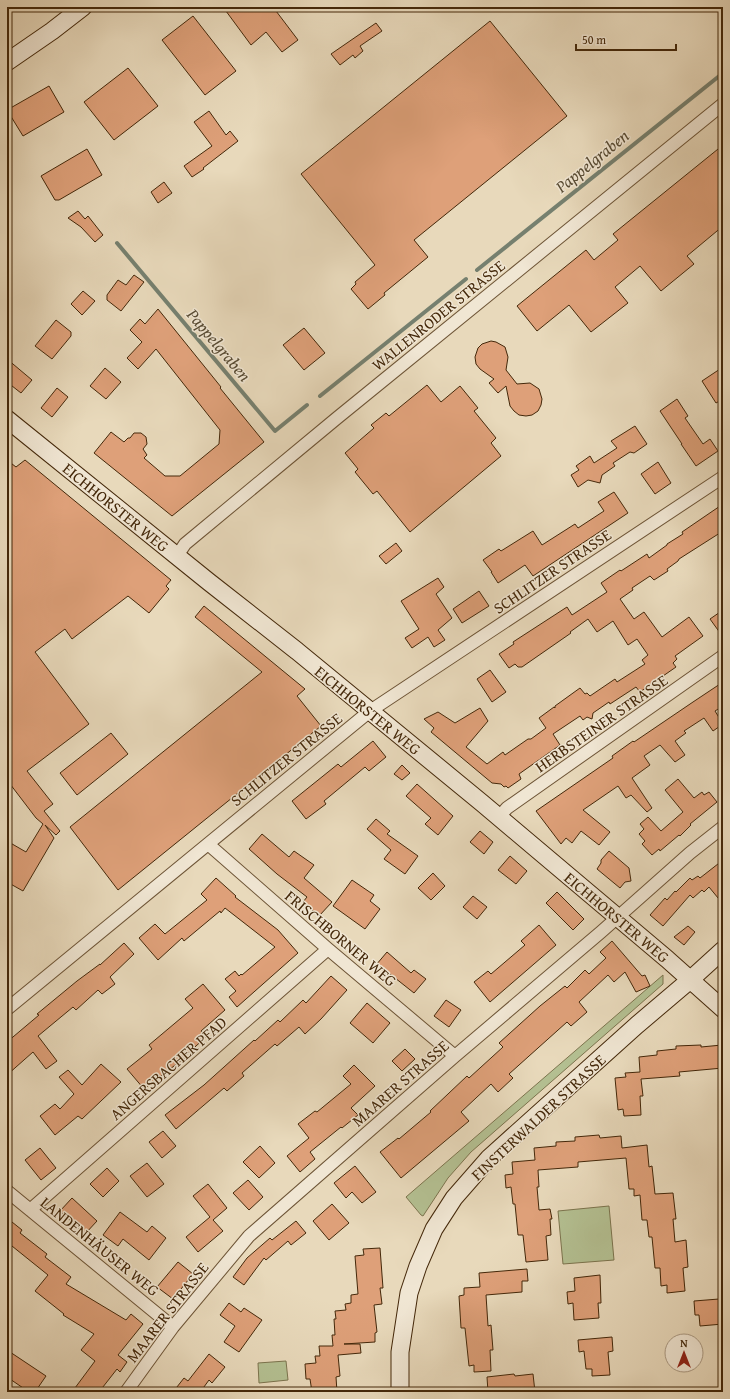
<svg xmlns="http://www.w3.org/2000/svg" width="730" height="1399" viewBox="0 0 730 1399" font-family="'Gentium Book Plus',serif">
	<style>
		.green { fill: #b4c092; stroke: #7c744e }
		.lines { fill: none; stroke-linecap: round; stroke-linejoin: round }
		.stream { stroke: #76806f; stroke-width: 4 }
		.building { fill: #dea079; stroke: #44280a }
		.street-casing { stroke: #6d5436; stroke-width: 14 }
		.secondary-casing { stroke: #44280a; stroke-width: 19 }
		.street { stroke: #f0e6d3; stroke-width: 12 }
		.secondary { stroke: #f0e6d3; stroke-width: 17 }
		.labels { text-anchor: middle; stroke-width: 3; stroke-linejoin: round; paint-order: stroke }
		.street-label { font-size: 16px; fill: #44280a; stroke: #f0e6d3 }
		.water-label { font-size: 17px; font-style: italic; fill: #594c34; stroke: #f0e6d3 }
	</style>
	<rect width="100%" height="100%" fill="#e8d9bb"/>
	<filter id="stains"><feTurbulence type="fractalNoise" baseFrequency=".005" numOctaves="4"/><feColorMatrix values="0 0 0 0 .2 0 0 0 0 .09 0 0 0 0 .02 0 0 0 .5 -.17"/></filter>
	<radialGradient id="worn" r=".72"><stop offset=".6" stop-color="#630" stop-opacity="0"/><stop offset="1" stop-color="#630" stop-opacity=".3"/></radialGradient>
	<path class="green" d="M663,975V984L471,1152L448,1178L423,1216L421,1215L406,1197Z
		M609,1206L614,1260L563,1264L558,1211Z
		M286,1361L288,1380L259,1383L258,1363Z"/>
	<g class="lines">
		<path class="stream" d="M117,243L275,431L307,405
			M477,270L723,73
			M320,396L466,279"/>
	</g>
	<path class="building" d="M223,7H273L298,40L282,52L266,32L251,45Z
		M193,16L236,71L205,95L162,40Z
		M490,21L567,116L414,240L428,257L384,293L385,295L368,309L351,289L356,284L355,282L375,265L301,174Z
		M376,23L382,31L360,46L363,51L355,58L353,55L340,65L331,54Z
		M128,68L158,106L114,140L84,102Z
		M49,86L64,112L23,136L7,110Z
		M209,111L226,135L230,131L238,141L203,168L204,169L192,177L184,166L212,146L194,122Z
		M723,145V226L687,256L694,264L661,291L640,266L615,287L628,303L591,332L569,305L537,331L517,306L586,250L594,260L618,240L613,234Z
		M87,149L102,175L59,200H55L41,176Z
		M164,182L172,193L158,203L151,192Z
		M78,211L85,219L88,216L103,235L95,242L81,227L68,218Z
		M134,275L144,282L121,311L107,300V295L118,280L126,285Z
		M83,291L95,301L82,315L71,304Z
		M158,309L221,387L220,388L264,442L172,516L94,453L111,432L124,442L128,438H130L134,433H141L146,437L147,444L143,449L147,455L144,458L165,476H180L219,444L220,430L156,349L138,369L127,358L142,342L130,330L140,319L145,324Z
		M56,320L71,332V336L52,359L35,346Z
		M304,328L325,353L304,370L283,345Z
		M491,341L496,342L505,347L508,357L506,370L517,384L530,383L539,389L542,399L541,405L538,411L532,415L526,416L519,415L514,411L510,406L506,386L498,393L489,383L494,379L480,369L476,364L475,357L478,348L482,344Z
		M7,359L32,380L21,393L7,382Z
		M723,367V399L716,403L702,381Z
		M105,368L121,382L106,399L90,386Z
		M427,385L441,402L460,386L478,408L474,411L496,438L491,443L501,456L410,532L377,491L373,494L355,472L358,469L345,453L374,428L371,425L386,413L389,416Z
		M57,388L68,397L52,417L41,408Z
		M677,399L688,416L685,418L703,444L710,439L718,451L696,466L681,444H682L660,411Z
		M635,426L647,444L634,453L630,452L613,463L615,466L602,475L600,483L588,480L578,487L571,475L579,470L576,466L590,456L594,463L617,448L611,441Z
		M7,460L16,467L25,460L171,580L166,586L169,589L149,613L128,596L72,639L65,629L35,652L89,724L27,771L53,804L44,811L60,831L56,835L45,825L54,838L23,891L7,882V841L26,852L43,824L36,818L7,780Z
		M658,462L671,483L655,494L641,474Z
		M614,492L628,513L533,576L525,565L498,583L491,572H492L483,560L499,549L501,551L533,531L542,545L575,524L578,528L604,511L598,502Z
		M723,504V531L679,559L678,561L667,569L668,571L654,580L650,576L632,588L633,590L620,599L634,619L644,612L662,637L689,617L703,636L675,656L677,659L673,663L676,667L640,692L636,687L610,704L609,702L593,713L592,719L587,717L583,720L580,716L553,734L560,745L519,774L521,779L508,788L506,786L504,787L501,784L492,783L431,732L434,728L424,719L438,712L455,723L480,708L488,721L466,747L487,764L503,752L505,755L528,739H531L546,728L539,718L554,707L555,708V706L580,688L585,694L587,693L590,696L615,679L617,682L645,664L642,660L648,655L637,639L628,645L613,621L597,632L588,619L570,632L571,633L522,667H518L515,664L509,668L499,654L514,644L513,642L567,607L572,615L607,592L601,583L620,570L621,571L647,554L649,558L667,545V544L683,534L682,532Z
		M396,543L402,551L386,564L379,556Z
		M438,578L444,587L436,594L452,618L438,630L445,640L434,647L428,637L412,648L405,638L419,629L401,601Z
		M479,591L489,606L462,623L453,609Z
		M204,606L305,689L297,696L321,726L118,890L70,827L262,672L195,617Z
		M723,610V637L710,619Z
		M490,670L506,692L492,702L477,679Z
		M723,682V706L715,711L723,724L713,731L704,718L684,731L686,733L675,741L685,755L675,762L660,745L644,756L650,765L632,778L652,808L647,812L631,795L626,798L618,786L583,810L610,832L599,845L581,831L572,843L566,838L561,844L536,811L613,758L612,756L633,741L634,742L693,702Z
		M111,733L128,754L77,795L60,773Z
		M373,741L386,757L369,771L365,767L324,801L326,804L306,819L292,801L338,764L341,767Z
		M402,765L410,773L402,780L394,774Z
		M678,779L694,798L702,792L704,795L709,792L717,802L690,824L691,825L680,836L679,835L660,851L659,849L652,855L642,844L645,841L639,834L644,829L640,824L648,817L661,831L683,812L665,790Z
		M417,784L453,816L438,835L425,824L431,818L406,796Z
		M376,819L390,831L387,834L418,856L405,874L384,859L391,850L367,829Z
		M480,831L493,842L484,854L470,842Z
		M262,834L289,857L294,851L314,865L304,878L332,902L319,916L303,902L307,897L277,874L249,849Z
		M609,851L629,868L631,881L625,882L620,888L597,869L601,863V860Z
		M510,856L527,871L516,884L498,870Z
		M723,860V904L709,887L704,892L702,890L693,898L690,895L663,926L650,915L665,898L667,900L675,891L676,892L690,878L692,880L698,876L700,878Z
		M433,873L445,886L431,900L418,888Z
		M216,878L236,896L235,897L278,930L298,953L237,1007L229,997L236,991L225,979L235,971L239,976L241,974L242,975L275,947L225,908L221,913L220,911L184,941L182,938L158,960L139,938L155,924L165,934L207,900L201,894Z
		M352,880L374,895L370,901L380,909L365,929L333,906Z
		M557,892L584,919L573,930L546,903Z
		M473,896L487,907L477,919L463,907Z
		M539,925L556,945L490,1002L474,982L488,971L491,974L525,945L521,941Z
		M688,926L695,932L684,945L674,937Z
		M612,941L642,976L645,975L650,986L636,992L625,972L614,982L608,975L579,1002L587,1012L571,1026L567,1022L509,1074L513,1078L498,1092L491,1084L461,1112L469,1121L401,1178L380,1152L398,1138L399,1139L431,1112L430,1111L467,1076L469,1078L503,1047L499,1043L540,1006L565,986L567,988L585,970L589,974L606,958L600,952Z
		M124,943L134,954L110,977L115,984L102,994L98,990L76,1010L73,1007L38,1036L57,1061L46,1069L33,1052L7,1075V1042L39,1015L37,1014L77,981L100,964V965Z
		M387,952L411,973L414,970L426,979L414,993L390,974L389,976L376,965Z
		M331,976L347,990L321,1019L305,1034L299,1027L277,1046L275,1044L242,1073L244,1076L227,1091L224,1088L176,1129L165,1115L204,1085L254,1040L255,1041L278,1020L280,1022L303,1000L306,1003Z
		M203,984L225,1010L201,1031L206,1037L186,1055L187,1056L144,1089L127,1069L152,1049L149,1045L193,1008L185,999Z
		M446,1000L461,1010L449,1027L434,1016Z
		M367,1003L390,1023L373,1043L350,1023Z
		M701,1045V1047L722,1045L723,1068L679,1072L680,1076L641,1079L643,1096H640L641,1115L624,1116L623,1109L618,1110L615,1078L626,1077L625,1073L640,1072L639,1057L657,1055V1051L676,1049V1046Z
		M405,1049L415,1059L402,1071L392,1061Z
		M101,1064L121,1082L82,1119L78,1116L55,1135L40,1116L55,1104L60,1109L74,1094L59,1077L68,1070L82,1085Z
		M354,1065L375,1086L351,1108L358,1115L342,1128L341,1127L310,1152L315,1159L300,1172L287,1156L309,1138L298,1124L315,1111L317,1112L351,1084L343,1076Z
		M163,1131L176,1146L162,1158L149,1142Z
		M599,1135L600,1138L621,1136L622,1148L647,1145L649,1167L652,1166L655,1194L673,1193L676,1219H673L675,1242L686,1240L688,1267L683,1268L685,1291L667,1293V1285L661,1286L660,1268H655L652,1237H649L647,1220H642L640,1195L634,1196V1189H629L626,1158L578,1162V1167L538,1170L539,1187H537L539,1210L550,1209L552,1219H550L551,1235L546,1236L548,1260L526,1262L523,1235H518L515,1204H513L511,1187L506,1188L505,1175L513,1174L512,1162L535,1160L534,1148L556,1146V1142L575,1141V1137Z
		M260,1146L275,1163L259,1178L243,1162Z
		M40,1148L56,1168L41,1180L25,1160Z
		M147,1163L164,1184L147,1197L130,1176Z
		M355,1166L376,1192L362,1203L352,1192L346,1198L334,1183Z
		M107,1168L119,1181L103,1197L90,1184Z
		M248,1180L263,1197L249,1210L233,1193Z
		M208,1184L227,1208L213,1220L223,1231L198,1252L186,1237L210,1217L193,1196Z
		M72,1198L97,1221L85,1234L60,1211Z
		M332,1204L349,1223L329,1240L313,1221Z
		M120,1212L147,1232L152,1226L166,1238L149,1260L123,1239L118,1246L103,1235Z
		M7,1218L22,1230L20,1233L47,1254L45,1257L71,1277L66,1284L126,1320L131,1314L143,1324L118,1355L127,1362L120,1372L117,1369L99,1392H72L95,1361L81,1350L94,1334L63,1315L64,1314L35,1291L48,1275L7,1242Z
		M296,1221L306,1233L291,1245L288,1241L266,1260L264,1258L244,1285L233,1277L247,1258L270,1238L272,1240Z
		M380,1248L383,1288H380L382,1304L374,1305L377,1332L375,1333V1342L344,1344H360L361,1353L338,1355L340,1376L336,1377L337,1392H312L310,1379H306L305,1364L316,1363L315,1356H320L319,1346H333L332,1335H335L334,1319H336L335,1311L346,1310L345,1304L351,1303V1295L358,1294L355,1256L364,1255L363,1249Z
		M178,1262L193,1274L173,1299L157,1287Z
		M527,1269L528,1281H522V1292L486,1295L488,1326L491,1325L493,1350H490L491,1371L474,1372V1365L469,1366L465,1328H461L459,1296L464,1295V1288L480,1287L479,1273Z
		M600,1275L601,1303H598L599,1318L574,1320L573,1303L568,1304L567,1292L575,1291L574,1278Z
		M719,1299V1302L723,1301V1324L700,1326L699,1315H695L694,1301Z
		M229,1303L241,1312L244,1308L262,1320L239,1352L224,1342L235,1326L220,1315Z
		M612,1337L613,1351L608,1352L610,1375L592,1376V1369H586L584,1351L579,1352L578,1340Z
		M7,1350L46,1376L35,1392H29L7,1377Z
		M209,1354L225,1367L212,1383L209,1380L201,1391L203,1392H173L184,1378L188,1381Z
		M514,1374L515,1376L533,1374L535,1392H488L487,1377Z"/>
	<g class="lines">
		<g class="street-casing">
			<path id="street" d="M177,556L185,544L337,418L723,104
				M499,817L507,808L723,656
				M208,844L328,949L455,1056
				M7,1009L370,711L723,477
				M7,1191L173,1327
				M30,1210L328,949
				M126,1392L173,1327L249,1236L455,1056L601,932L690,853L723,827"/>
		</g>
		<g class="secondary-casing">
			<path id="secondary" d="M7,62L52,31L83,7
				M7,419L209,582L297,651L482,803L667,959L723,1009
				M400,1392V1352L409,1293L418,1266L434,1229L454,1198L489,1158L637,1025L690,980L723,950"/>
		</g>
		<use href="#street" class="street"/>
		<use href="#secondary" class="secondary"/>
	</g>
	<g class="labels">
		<g class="street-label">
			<text transform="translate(438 315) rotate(-39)" y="6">WALLENRODER STRASSE</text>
			<text transform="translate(116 507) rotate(39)" y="6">EICHHORSTER WEG</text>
			<text transform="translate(552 571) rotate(-34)" y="6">SCHLITZER STRASSE</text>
			<text transform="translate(368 710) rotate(39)" y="6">EICHHORSTER WEG</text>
			<text transform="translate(601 723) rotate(-35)" y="6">HERBSTEINER STRASSE</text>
			<text transform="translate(286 759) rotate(-39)" y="6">SCHLITZER STRASSE</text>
			<text transform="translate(617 917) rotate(40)" y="6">EICHHORSTER WEG</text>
			<text transform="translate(341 938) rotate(40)" y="6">FRISCHBORNER WEG</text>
			<text transform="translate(168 1068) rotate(-41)" y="6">ANGERSBACHER PFAD</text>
			<text transform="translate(400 1083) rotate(-41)" y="6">MAARER STRASSE</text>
			<text transform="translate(538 1117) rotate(-43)" y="6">FINSTERWALDER STRASSE</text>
			<text transform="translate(100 1246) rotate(39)" y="6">LANDENHÄUSER WEG</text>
			<text transform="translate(167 1312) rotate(-52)" y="6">MAARER STRASSE</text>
		</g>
		<g class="water-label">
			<text transform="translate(592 161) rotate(-39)" y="6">Pappelgraben</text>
			<text transform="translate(219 345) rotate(50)" y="6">Pappelgraben</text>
		</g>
	</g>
	<rect width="730" height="1399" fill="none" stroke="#e8d9bb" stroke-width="24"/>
	<rect x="8" y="8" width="714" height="1383" fill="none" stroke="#44280a" stroke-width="2"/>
	<rect x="12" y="12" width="706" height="1375" fill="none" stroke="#44280a"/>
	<g transform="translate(684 1353)"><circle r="19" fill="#f0e6d3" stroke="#ab9a83"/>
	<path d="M0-3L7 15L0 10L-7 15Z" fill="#8f2418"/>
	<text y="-6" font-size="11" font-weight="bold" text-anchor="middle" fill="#44280a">N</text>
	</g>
	<path d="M576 44v6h100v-6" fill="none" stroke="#44280a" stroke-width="2"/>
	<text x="582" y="44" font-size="12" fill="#44280a" stroke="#f0e6d3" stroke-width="3" paint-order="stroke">50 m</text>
	<rect width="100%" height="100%" filter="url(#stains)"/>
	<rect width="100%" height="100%" fill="url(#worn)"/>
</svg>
